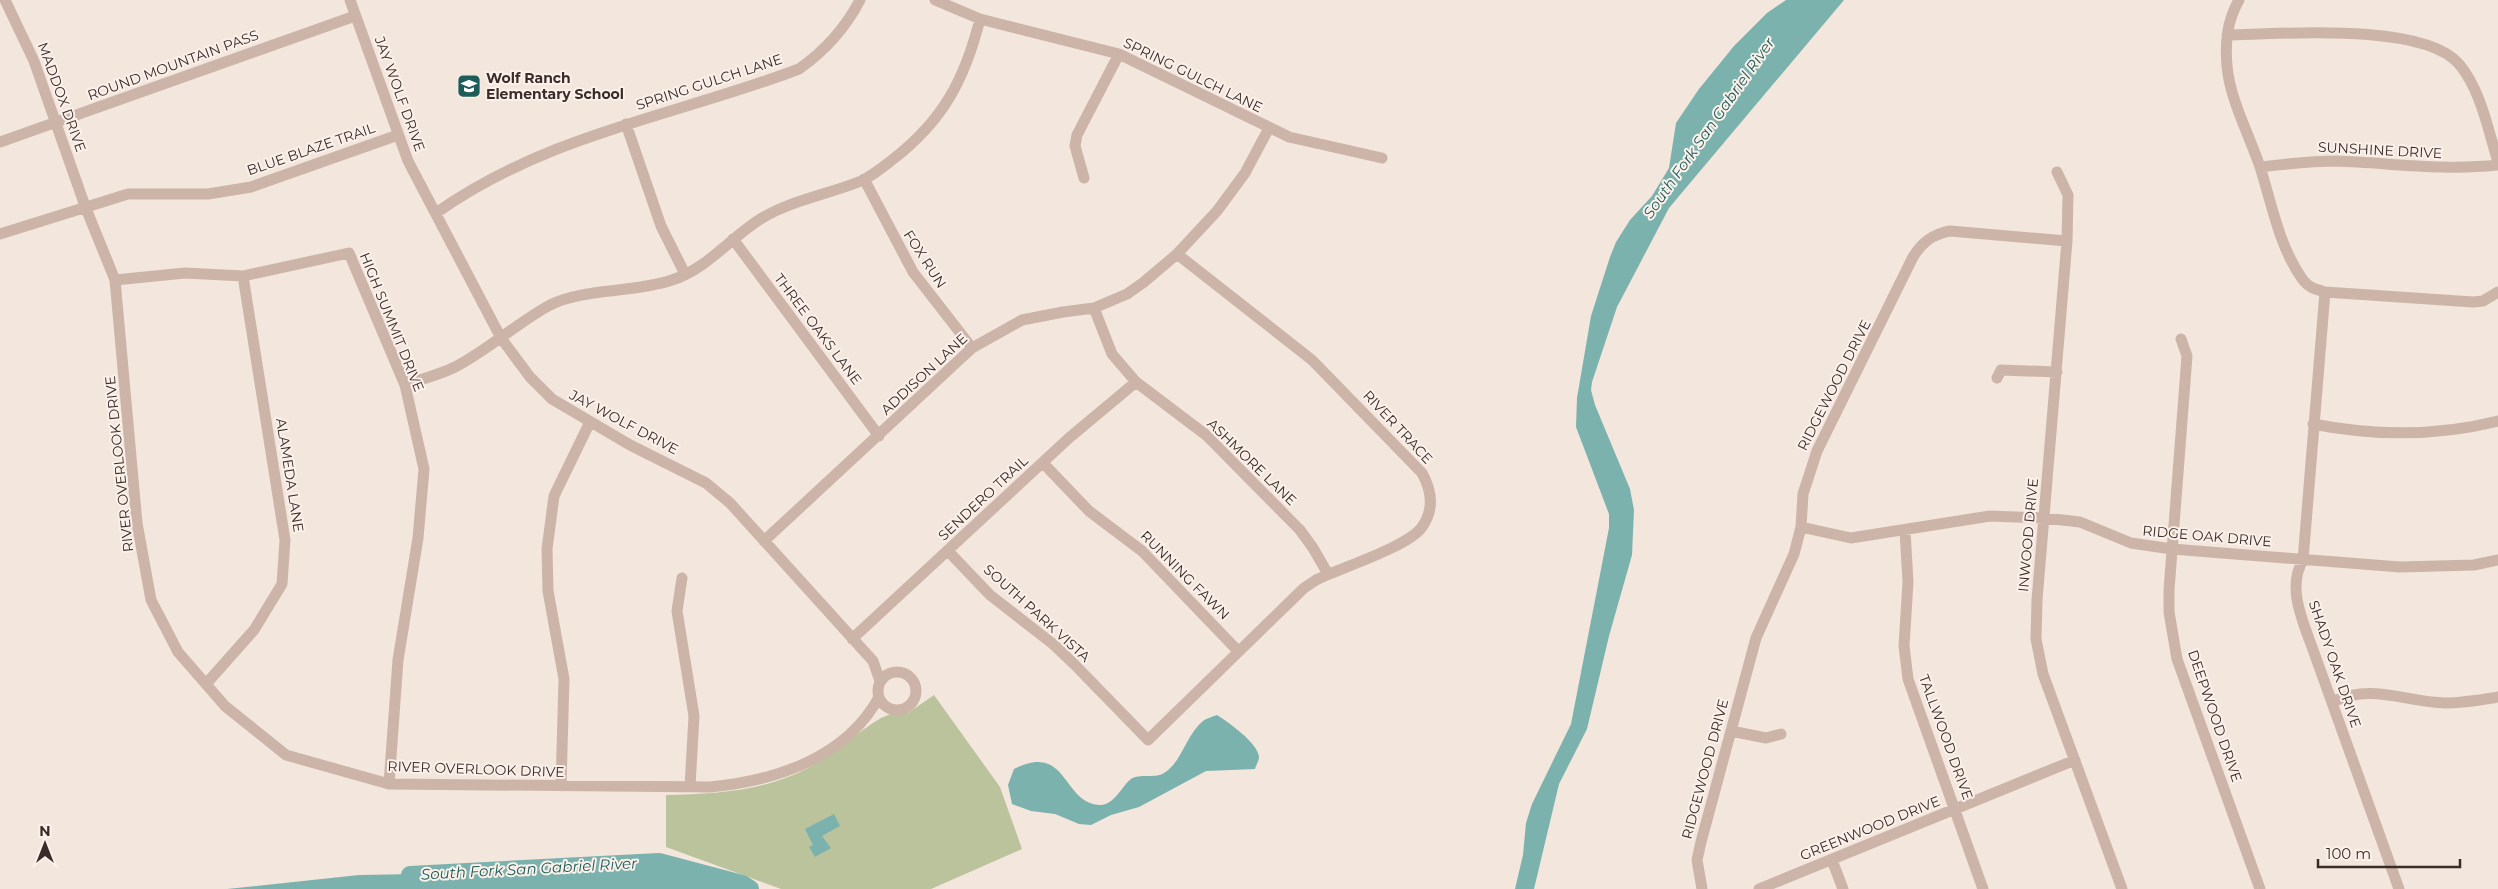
<svg xmlns="http://www.w3.org/2000/svg" width="2498" height="889" viewBox="0 0 2498 889" font-family="Montserrat,sans-serif">
	<style>
		.green { fill: #bbc39c }
		.water { fill: #7bb2ae }
		.lines { fill: none; stroke-linecap: round; stroke-linejoin: round }
		.river { stroke: #7bb2ae; stroke-width: 18 }
		.minor { stroke: #ccb5a8; stroke-width: 11 }
		.labels { text-anchor: middle; stroke-width: 4; stroke-linejoin: round; paint-order: stroke }
		.street-label { font-size: 14px; fill: #392c29; stroke: #fbf1ea }
		.poi-label { font-size: 14px; font-weight: bold; fill: #392c29; stroke: #fbf1ea; text-anchor: start }
		.water-label { font-size: 15px; font-style: italic; fill: #1c5c59; stroke: #fbf1ea }
	</style>
	<rect width="100%" height="100%" fill="#f3e6dd"/>
	<path class="green" d="M934,695L1000,787L1022,849L931,889H781L666,847V795C715,794 765,791 808,768C834,754 856,733 881,718L893,713H908Z"/>
	<path class="water" d="M1786,0H1844L1669,208L1617,307L1592,382L1591,390L1595,405L1630,489L1634,510L1632,555L1609,636L1587,729L1559,784L1534,889H1515L1523,855L1526,823L1532,804L1571,724L1609,528V514L1576,427L1577,398L1591,316L1610,257L1616,242L1630,220L1652,196L1669,168L1676,123L1699,89L1734,46L1767,13Z
		M1217,715C1228,722 1258,743 1259,757C1259,761 1256,765 1255,769L1206,771L1139,807L1111,815L1091,825L1079,824L1055,814L1031,811L1012,804L1008,785L1014,769C1068,742 1062,803 1099,805C1114,806 1121,787 1131,779C1139,773 1155,779 1164,773C1182,762 1186,735 1203,721C1207,718 1212,717 1217,715Z
		M834,814L840,826L822,836L831,848L815,857L809,847L813,845L805,829Z
		M600,866L663,868L713,874L750,889H227L359,875L472,873Z"/>
	<g class="lines">
		<path class="river" d="M410,875L659,862L742,884L750,889"/>
		<path class="minor" d="M5,0L34,61L85,206L115,280L137,523L151,600L178,652L225,706L286,755L389,784L710,787C775,781 846,758 879,697
			M350,0L408,161L501,338L530,377L552,399L630,445L706,483L730,503L873,661L880,681
			M935,0L980,19L1119,54L1289,137L1382,158
			M2239,0C2227,21 2225,42 2227,66C2230,100 2249,134 2260,167C2272,204 2279,247 2303,280C2309,288 2316,289 2325,292L2473,302L2483,301L2498,292
			M2227,35C2280,34 2423,22 2459,64C2481,90 2488,130 2498,162
			M626,124L661,226L685,274
			M0,142L355,16
			M2260,167C2285,164 2311,161 2337,161C2391,163 2444,171 2498,165
			M2057,172L2068,195L2067,241L2037,600L2036,639L2043,674L2122,889
			M1084,178L1075,146L1077,135L1119,54
			M864,179L913,272L972,348
			M436,213C547,134 675,116 799,69C826,50 845,29 860,0
			M0,234L128,194H208L251,187L398,135
			M733,239L879,436
			M115,280L185,273L243,276L349,253L405,385L424,469L418,538L398,660L389,784
			M2325,292L2303,560C2287,587 2302,619 2312,647L2399,889
			M1094,308L1112,354L1136,382L1206,435L1300,530L1313,548L1328,574
			M2181,339L2187,356L2169,590V612L2177,659L2260,889
			M1997,378L2001,370L2057,372
			M405,385C421,379 439,375 455,367C488,350 517,323 550,305C584,288 634,293 672,280C707,269 731,237 762,218C792,200 829,194 861,181C872,176 883,167 892,160C943,121 965,79 980,19
			M2313,424C2374,436 2438,436 2498,421
			M1043,463L1089,511L1142,551L1238,651
			M1801,527L1851,538L1990,516L2044,518L2080,522L2131,543L2172,549L2400,567L2474,565L2498,560
			M1905,531L1908,582L1904,646L1908,679L1983,889
			M764,541L972,348L1022,320L1063,312L1094,308L1127,294L1144,282L1177,254L1217,211L1245,173L1269,128
			M948,551L990,595L1053,644L1074,664L1148,740L1304,588L1316,580C1340,568 1408,547 1422,527C1434,510 1432,491 1422,473L1312,360L1177,254
			M682,578L677,611L694,716L690,787
			M852,639L1069,438L1136,382
			M878 691a19 19 0 1 1 38 0a19 19 0 1 1-38 0Z
			M206,684L254,630L282,584L285,540L243,276
			M2332,702C2372,683 2405,702 2445,703C2463,703 2480,700 2498,697
			M1731,731L1766,738L1781,734
			M561,786L564,679L548,591L547,549L554,496L590,422
			M1832,860L1843,889
			M1702,889L1697,860L1701,842L1756,638L1794,554L1801,527L1803,494L1817,451L1913,257C1922,242 1933,234 1950,231L2067,241
			M1759,889L2075,760"/>
	</g>
	<defs>
		<g id="school-square" transform="scale(1.25)"><rect x="-9" y="-9" width="18" height="18" rx="4" fill="#1c5c59" stroke="#fbf1ea"/><path d="M0-5L7-2L0 1L-7-2ZM-4 1L0 2.5L4 1V4Q0 6-4 4Z" fill="#fff"/></g>
	</defs>
	<g fill-rule="evenodd">
		<use href="#school-square" x="469" y="86"/>
	</g>
	<g class="labels">
		<g class="street-label">
			<text transform="translate(173 65) rotate(-20)" y="5">ROUND MOUNTAIN PASS</text>
			<text transform="translate(1193 75) rotate(26)" y="5">SPRING GULCH LANE</text>
			<text transform="translate(709 82) rotate(-18)" y="5">SPRING GULCH LANE</text>
			<text transform="translate(400 94) rotate(70)" y="5">JAY WOLF DRIVE</text>
			<text transform="translate(62 97) rotate(70)" y="5">MADDOX DRIVE</text>
			<text transform="translate(311 149) rotate(-19)" y="5">BLUE BLAZE TRAIL</text>
			<text transform="translate(2380 150) rotate(3)" y="5">SUNSHINE DRIVE</text>
			<text transform="translate(925 259) rotate(57)" y="5">FOX RUN</text>
			<text transform="translate(392 322) rotate(68)" y="5">HIGH SUMMIT DRIVE</text>
			<text transform="translate(818 329) rotate(53)" y="5">THREE OAKS LANE</text>
			<text transform="translate(924 374) rotate(-43)" y="5">ADDISON LANE</text>
			<text transform="translate(1834 385) rotate(-63)" y="5">RIDGEWOOD DRIVE</text>
			<text transform="translate(624 422) rotate(28)" y="5">JAY WOLF DRIVE</text>
			<text transform="translate(1398 427) rotate(47)" y="5">RIVER TRACE</text>
			<text transform="translate(1252 462) rotate(44)" y="5">ASHMORE LANE</text>
			<text transform="translate(119 464) rotate(-96)" y="5">RIVER OVERLOOK DRIVE</text>
			<text transform="translate(290 475) rotate(81)" y="5">ALAMEDA LANE</text>
			<text transform="translate(983 498) rotate(-43)" y="5">SENDERO TRAIL</text>
			<text transform="translate(2028 535) rotate(-85)" y="5">INWOOD DRIVE</text>
			<text transform="translate(2207 536) rotate(5)" y="5">RIDGE OAK DRIVE</text>
			<text transform="translate(1185 575) rotate(45)" y="5">RUNNING FAWN</text>
			<text transform="translate(1037 613) rotate(42)" y="5">SOUTH PARK VISTA</text>
			<text transform="translate(2335 664) rotate(71)" y="5">SHADY OAK DRIVE</text>
			<text transform="translate(2215 716) rotate(71)" y="5">DEEPWOOD DRIVE</text>
			<text transform="translate(1946 737) rotate(70)" y="5">TALLWOOD DRIVE</text>
			<text transform="translate(476 769) rotate(2)" y="5">RIVER OVERLOOK DRIVE</text>
			<text transform="translate(1705 769) rotate(-75)" y="5">RIDGEWOOD DRIVE</text>
			<text transform="translate(1870 828) rotate(-22)" y="5">GREENWOOD DRIVE</text>
		</g>
		<g class="poi-label">
			<text x="486" y="83">Wolf Ranch<tspan x="486" dy="16">Elementary School</tspan></text>
		</g>
		<g class="water-label">
			<text transform="translate(1709 128) rotate(-55)" y="5">South Fork San Gabriel River</text>
			<text transform="translate(529 869) rotate(-3)" y="5">South Fork San Gabriel River</text>
		</g>
	</g>
	<g transform="translate(45 844)" stroke="#fbf1ea" stroke-width="4" paint-order="stroke">
	<path d="M0-4L9 19L0 12L-9 19Z" fill="#392c29"/>
	<text y="-8" font-size="14" font-weight="bold" text-anchor="middle" fill="#392c29">N</text>
	</g>
	<path d="M2318 859v8h142v-8" fill="none" stroke="#392c29" stroke-width="2.5"/>
	<text x="2326" y="859" font-size="15" fill="#392c29" stroke="#fbf1ea" stroke-width="4" paint-order="stroke">100 m</text>
</svg>
